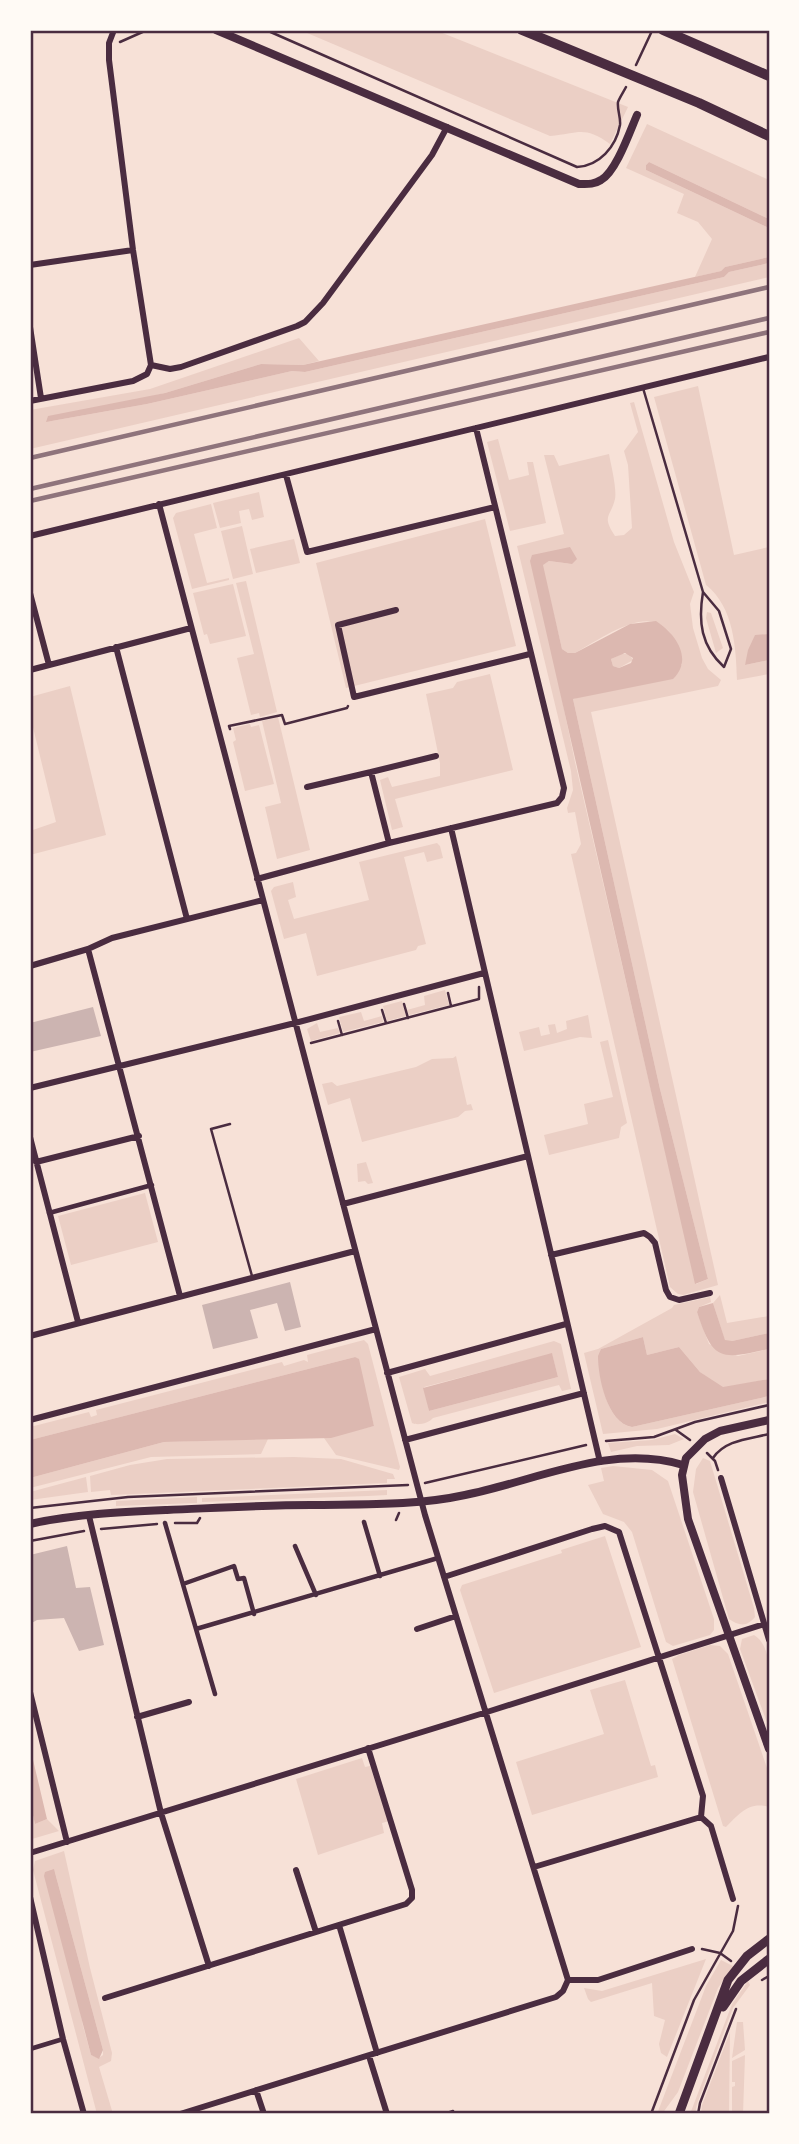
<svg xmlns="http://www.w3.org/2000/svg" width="799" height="2144" viewBox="0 0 799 2144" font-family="'Titillium Web',sans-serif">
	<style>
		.green { fill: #ebcfc5; fill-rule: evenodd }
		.water { fill: #dcb8b0; fill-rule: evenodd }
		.building { fill: #ccb4b1 }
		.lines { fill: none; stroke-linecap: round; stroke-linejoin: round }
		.path { stroke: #4a2c40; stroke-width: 2.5 }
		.service { stroke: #4a2c40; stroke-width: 2.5 }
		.pedestrian { stroke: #4a2c40; stroke-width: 4.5 }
		.minor { stroke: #4a2c40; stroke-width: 6 }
		.tertiary { stroke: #4a2c40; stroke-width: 8 }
		.secondary { stroke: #4a2c40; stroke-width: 9 }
		.motorway { stroke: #4a2c40; stroke-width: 10 }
		.rail { stroke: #8f747c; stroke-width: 4.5 }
		.neatline { fill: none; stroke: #4a2c40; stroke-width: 2.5 }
	</style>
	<rect width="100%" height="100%" fill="#f7e1d7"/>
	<path class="green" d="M300,30H435L628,107L610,144C583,125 579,134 550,136Z
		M647,124L769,180V219L649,162L646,165V170L769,228V257L725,267L721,271L695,277L712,239L698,222L677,213L684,194L626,168Z
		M769,263V277L30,449V410L150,389L299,338L319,361L303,365L261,364L165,393L46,422L147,404L292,371L305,372L724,277L729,272Z
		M698,386L734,555L769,547V634L755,636L745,665L769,660V674L737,680C736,648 734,607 706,585L654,397Z
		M634,402L674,542L694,592L690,604L693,628L702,658L708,669L721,680L718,686L591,712L718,1285L683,1295L678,1294L670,1287L571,854L576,853L581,844L575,812L568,813L567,808L573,790L571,771L517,546L564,534L544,455H554L559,466L609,454C611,465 617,489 615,499C611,517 601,515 615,536L624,535L632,528L628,465L624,451L638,432L630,403ZM532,555L572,564L549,561L542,565L562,649L568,653H575C617,629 669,590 682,665L573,699L660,1089L708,1279L696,1284L575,762Z
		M498,439L509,480L529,475L527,462H533L546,523L510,531L487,442Z
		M259,492L264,517L252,520L249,509L239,511L241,523L220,528L213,503Z
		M211,504L217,528L194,534L207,583L229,578V580L192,589L173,518L176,513Z
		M485,519L516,646L346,688L316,563Z
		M242,526L253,574L233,579L221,531Z
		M294,539L300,563L256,573L250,549Z
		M246,581L277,712L260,717L259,713L251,715L237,658L254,654L236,583Z
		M233,584L246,636L210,644L207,634L204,635L193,593Z
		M707,612L711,613L723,648L716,653L706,618Z
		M621,654H629L633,660L619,668L613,666L611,659Z
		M490,674L513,770L395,799L403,827L392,830L380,780L388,777L392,787L440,776V763L426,694L453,688L457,682Z
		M70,686L106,835L30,855V831L56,822L30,715V697Z
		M278,717L310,850L277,859L265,807L281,803L262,721Z
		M250,724L251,727L259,725L274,784L245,791L233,742L236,740L233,728Z
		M437,843L440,846L443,858L427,862L424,852L404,857L426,944L418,946L416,950L317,976L306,933L284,939L271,891L274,887L293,882L296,897L288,900L294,919L369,900L359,862Z
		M445,990L449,1005L409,1015L407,1010L425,1005L424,996Z
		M402,1001L406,1016L387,1021L383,1006Z
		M361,1012L364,1021L382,1016L383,1022L343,1032L339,1017Z
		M588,1015L592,1038L580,1037L524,1051L519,1032L539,1027L541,1036L550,1034L548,1025L555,1024L557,1033L567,1029L566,1021Z
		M317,1023L320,1032L338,1028L340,1033L311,1041L307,1029Z
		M608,1040L627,1123L621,1127L619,1138L549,1155L544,1135L588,1124L584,1104L613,1097L600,1042Z
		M456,1056L467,1105L471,1104L473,1110L465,1111L458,1117L362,1142L350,1098L328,1105L322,1084L332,1082L337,1086L416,1067L432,1059L453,1058Z
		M366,1162L373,1183L368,1184L365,1181L358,1182L357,1164Z
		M145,1193L158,1242L71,1265L58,1216Z
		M720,1295L727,1323L769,1316V1333L732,1341H725L713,1303Z
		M710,1297L711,1302L699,1307L697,1312L709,1344L738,1356L769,1349V1379L723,1388L700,1372L679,1347L647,1355L643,1337L601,1349C597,1371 605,1423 632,1427L769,1396V1402L657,1429L603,1434L584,1353L598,1349L672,1308L674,1305Z
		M364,1340L368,1344L400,1467L399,1470L336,1455L324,1438L374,1426L355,1357L30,1440V1427L89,1412L91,1417L97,1415L96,1410L282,1362L284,1366L304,1360L308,1362L307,1355Z
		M554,1341L561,1344L571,1389L562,1391L559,1385L433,1418C429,1423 418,1426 412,1423L399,1377L425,1369L430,1376ZM552,1354L558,1377L429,1411L424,1387Z
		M675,1434L684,1439L669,1445L637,1446L611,1452L608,1443L652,1440Z
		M268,1439L261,1454L151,1457L30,1488V1478L164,1442Z
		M294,1457L341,1459L393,1474L395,1479H387V1483L111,1495L110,1490L91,1492L90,1476L130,1465L167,1459Z
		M703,1458L710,1461L754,1608L755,1617C747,1627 739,1626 729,1619L693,1492L696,1469Z
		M613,1466L652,1470L668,1481L714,1619V1630L710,1635L673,1646L666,1642L632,1532L624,1522L603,1514L588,1485L604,1481L601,1468Z
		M86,1477L88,1492L30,1500V1492Z
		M387,1490V1495L368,1496L202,1502V1498Z
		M197,1497V1503L116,1506V1501Z
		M605,1536L641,1647L494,1693L460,1590L462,1585L562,1553L561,1550Z
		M754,1635C777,1648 769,1704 769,1728L740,1649L742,1639Z
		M710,1645L720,1646L728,1654L769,1774V1807C749,1801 739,1814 726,1827L723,1826L672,1659L679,1655Z
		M625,1680L651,1766L655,1765L658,1777L532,1815L516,1762L604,1734L590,1690Z
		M362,1758L365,1767L370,1766L389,1821L382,1823L384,1833L318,1855L296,1779Z
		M30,1802L35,1824L47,1819L59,1831L32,1839L30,1836Z
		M64,1851L90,1968L112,2053L111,2061L99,2067L113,2114H97L33,1870L35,1861ZM54,1869L103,2050V2055L99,2058L91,2055L83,2026Z
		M706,1959L667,2057L661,2053L659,2044L665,2020L654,2016L652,1983L591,2002L588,1999L584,1988L602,1991Z
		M721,1960L733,1966L718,1988L678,2092L662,2114H657L706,1986Z
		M748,1981L750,1985L733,2008L697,2104L695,2114H690L732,2004Z
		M737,2022H743L745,2050L732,2058Z
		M730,2032L729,2114H701L702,2105Z
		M745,2055L743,2114H732V2087L735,2086V2082H732V2061Z"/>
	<path class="water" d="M649,162L769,219V228L646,170V165Z
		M769,257V263L729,272L724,277L305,372L292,371L147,404L46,422L48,416L165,393L261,364L303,365L721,271L725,267Z
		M570,547L577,559L572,564L549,561L543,565L562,649L568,653H575L630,624L656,621C675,633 694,659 673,679L573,699L660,1089L708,1279L695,1284L530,561L532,555ZM625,653L633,658L631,663L619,668L613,666L611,659Z
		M769,634V660L745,665L748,650L755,635Z
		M713,1303L725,1340L732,1341L769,1333V1349C720,1360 713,1361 697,1312L699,1307Z
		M643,1337L647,1355L679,1347L700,1372L723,1387L769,1379V1396L632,1427C607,1423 598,1377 598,1356L601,1349Z
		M552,1353L558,1377L429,1411L423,1388Z
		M355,1357L359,1359L374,1426L331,1438L164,1442L30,1478V1440Z
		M30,1747L47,1819L35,1824L30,1802Z
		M54,1869L103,2050L99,2059L91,2055L44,1876L45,1872Z"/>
	<path class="building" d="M93,1007L101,1036L30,1052V1023Z
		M290,1282L301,1327L285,1331L277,1303L250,1310L258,1338L213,1349L202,1305Z
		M67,1546L76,1588L90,1587L104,1645L79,1651L64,1618L37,1620L30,1624V1555Z"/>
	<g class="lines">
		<path class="path" d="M266,30L577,167C599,166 616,147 620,125C621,118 617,110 618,102C620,97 624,91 626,87
			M120,42L147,30
			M636,65L651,33
			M230,729L229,726L282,715L285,724L347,708L348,706
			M448,993L451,1006
			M404,1004L408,1018
			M382,1010L386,1023
			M338,1021L342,1035
			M311,1043L479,999V987
			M676,1430L690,1440
			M606,1441L654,1437L695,1422L769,1405
			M707,1453L715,1461L718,1470
			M713,1458C725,1440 749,1439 769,1434
			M425,1483L586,1445
			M30,1508L128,1497L408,1485
			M396,1520L399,1513
			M175,1523H197L200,1518
			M101,1529L157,1524
			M30,1541L84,1531
			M702,1949L720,1953L731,1961
			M762,1980L769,1976
			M651,2114L694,2000L733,1931L738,1906
			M698,2114L700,2103L736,2009"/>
		<path class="service" d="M643,388L703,592C698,622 701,646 724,667L731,649L719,611L703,592
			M230,1124L211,1129L252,1276
			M444,2114L453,2111L454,2114"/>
		<path class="pedestrian" d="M49,1213L152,1185
			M364,1522L380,1576
			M165,1523L215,1694
			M295,1546L316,1595
			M183,1584L234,1566L238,1579L244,1578L254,1614
			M196,1629L438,1558
			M30,2049L63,2039"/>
		<path class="minor" d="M114,30L109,43V60L133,250L151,365
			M30,265L133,250
			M30,327L41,398
			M151,365L170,369L181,367L297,326L305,322L323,303L432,155L447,127
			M30,401L133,381L147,374L151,365
			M286,475L307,552L495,507
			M159,504L425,1515L568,1980
			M30,536L769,357
			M30,593L49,665
			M396,610L338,625L354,697L530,654
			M116,647L187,919
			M30,670L191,628
			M307,787L371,772
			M451,828L600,1462
			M389,843L371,772L436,756
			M257,879L389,843L557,803L562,797L564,788L476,428
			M88,949L180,1296
			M30,966L88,949L112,938L263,900
			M30,1088L295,1023L484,973
			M30,1137L78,1322
			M36,1162L139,1136
			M343,1204L528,1156
			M551,1255L644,1233L650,1237L655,1243L666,1290L670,1297L679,1300L710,1293
			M30,1336L355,1251
			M387,1373L566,1324
			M30,1420L376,1329
			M405,1440L584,1393
			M721,1478L769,1640
			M89,1516L161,1813L209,1966
			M444,1577L592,1529L605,1526L619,1532L703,1796L701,1817L711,1826L733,1899
			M417,1629L456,1616
			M30,1692L67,1842
			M137,1717L189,1702
			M30,1853L487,1712L764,1624
			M534,1867L701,1817
			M296,1870L316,1932
			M30,1897L63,2039L84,2114
			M339,1925L377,2053
			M105,1998L406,1904L412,1898V1890L368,1748
			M369,2056L387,2114
			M256,2090L264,2114
			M180,2114L556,1997L563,1991L568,1980H598L692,1949"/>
		<path class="tertiary" d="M216,30L579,184C587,184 593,185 601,180C616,172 630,131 637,115
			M769,1420L720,1431L705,1439L686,1458L682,1475L688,1519L769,1749
			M30,1524C75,1514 122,1512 167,1510C215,1508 263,1505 311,1505C362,1504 415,1506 465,1495C536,1481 610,1443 683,1465"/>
		<path class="secondary" d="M723,2007L741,1981L769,1959
			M679,2114L728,1980L747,1956L769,1939"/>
		<path class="motorway" d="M522,30L699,103L769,136
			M663,30L769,76"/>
		<path class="rail" d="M30,458L769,287
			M30,489L769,318
			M30,501L769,332"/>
	</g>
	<rect width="799" height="2144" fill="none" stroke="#fffaf5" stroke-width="63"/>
	<rect x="32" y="32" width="736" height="2080" class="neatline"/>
</svg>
